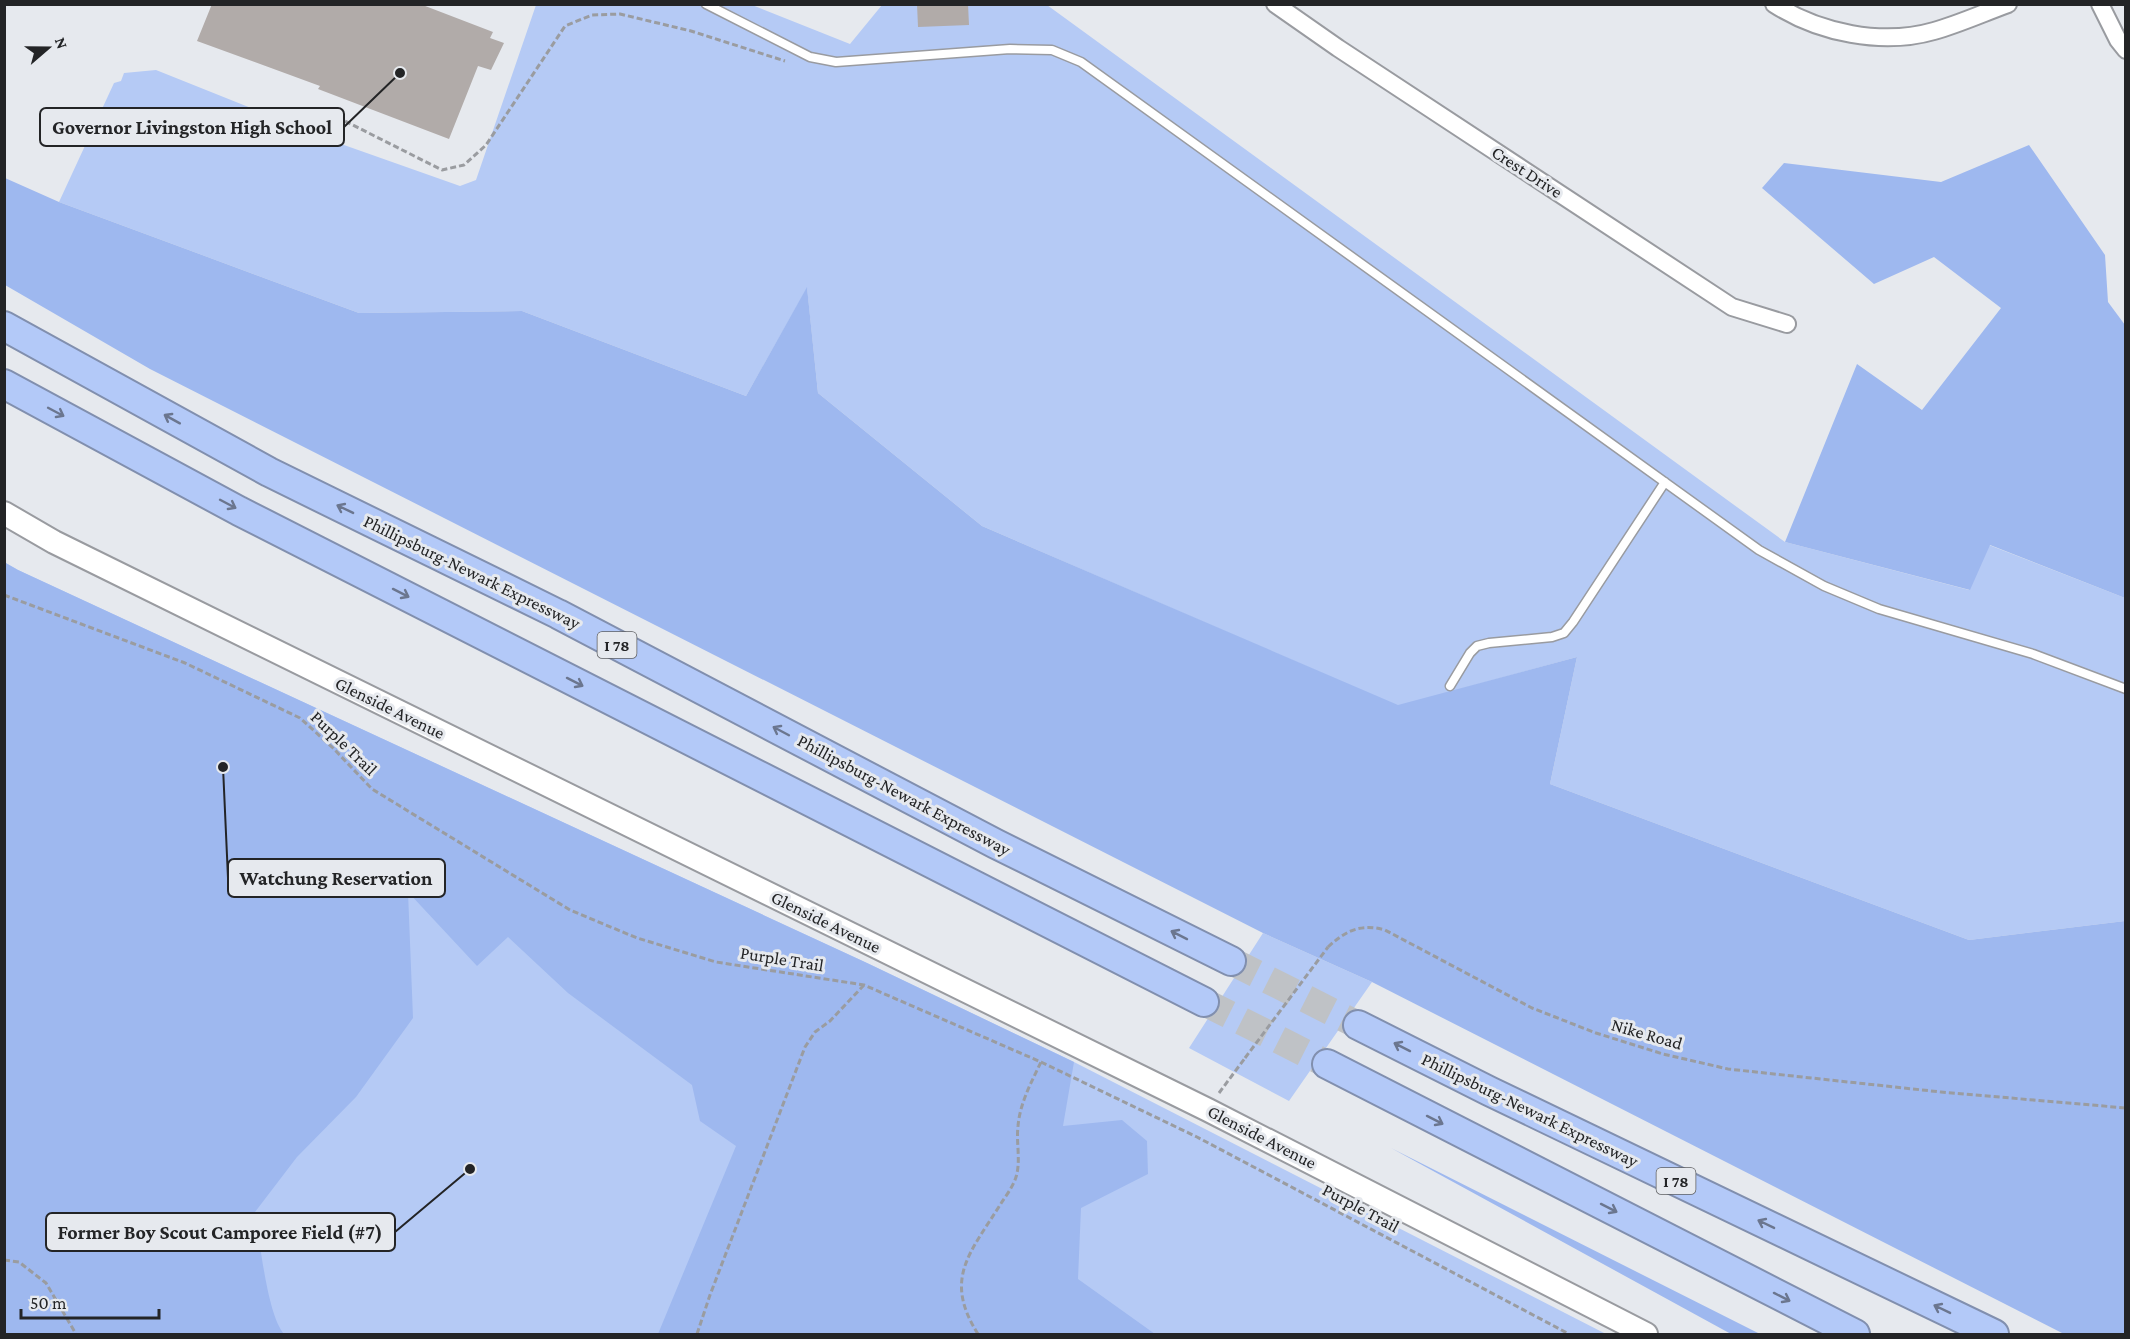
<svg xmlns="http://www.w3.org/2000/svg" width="2130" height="1339" viewBox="0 0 2130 1339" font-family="'Crimson Pro',serif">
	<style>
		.green { fill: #b5caf5 }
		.forest { fill: #9eb8ef }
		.building { fill: #b1aba9 }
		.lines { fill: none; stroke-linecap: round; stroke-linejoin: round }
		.motorway-tunnel { stroke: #bfc2c6; stroke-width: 28; stroke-dasharray: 28 14; stroke-linecap: butt }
		.service-casing { stroke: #999ba0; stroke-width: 11 }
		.minor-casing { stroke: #999ba0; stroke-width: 20 }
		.secondary-casing { stroke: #999ba0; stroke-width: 26 }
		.motorway-casing { stroke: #818fae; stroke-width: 32 }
		.path { stroke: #9a9ca0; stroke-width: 3; stroke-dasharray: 6 3; stroke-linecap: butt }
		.service { stroke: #fff; stroke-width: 8 }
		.minor { stroke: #fff; stroke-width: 16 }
		.secondary { stroke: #fff; stroke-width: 22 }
		.motorway { stroke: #b3c9f8; stroke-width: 28 }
		.path-bridge { stroke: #9a9ca0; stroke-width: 3; stroke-dasharray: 6 3; stroke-linecap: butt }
		.oneway { stroke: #6b768f }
		.labels { text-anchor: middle; stroke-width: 6; stroke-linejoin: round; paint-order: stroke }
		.shield { fill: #e6e9ee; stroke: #5e5f62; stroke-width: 1.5 }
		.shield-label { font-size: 16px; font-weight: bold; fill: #232426 }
		.street-label { font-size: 18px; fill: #232426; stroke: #e6e9ee }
		.leader { fill: none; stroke: #232426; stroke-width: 2 }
		.callout-dot { fill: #232426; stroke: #e6e9ee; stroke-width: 2 }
		.callout { fill: #e6e9ee; stroke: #232426; stroke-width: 2 }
		.callout-label { font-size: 20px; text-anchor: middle; font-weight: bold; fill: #232426 }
	</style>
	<rect width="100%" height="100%" fill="#e6e9ee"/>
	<path class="green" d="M536,5H752L850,44L882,5H1047L1785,542L1969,590L1989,545L2125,598V921L1969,940L1550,784L1577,657L1398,706L982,526L818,393L807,288L746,396L522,311L359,313L59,202L114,83L121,81L124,73L156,70L344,145L460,186L476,180Z
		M4,562L18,570L867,963L1074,1062L1606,1334H5Z
		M1263,933L1372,982L1289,1101L1189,1048Z"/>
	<path class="forest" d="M2029,145L2105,255L2108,302L2125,325V598L1990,545L1970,590L1785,542L1857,364L1922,410L2001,308L1934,257L1874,284L1762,188L1784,163L1941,182Z
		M5,178L59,202L359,313L522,311L746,396L807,287L818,393L982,526L1398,705L1577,657L1550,784L1969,940L2125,921V1334H2064L1372,982L1263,933L150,369L5,285Z
		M4,562L18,570L867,963L1074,1062L1063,1126L1122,1120L1147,1141L1148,1174L1081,1208L1078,1279L1155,1334H658L736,1146L700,1121L692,1085L568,993L508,937L477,966L408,892L413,1018L356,1097L297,1157L255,1212C260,1241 267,1314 284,1334H5Z
		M1391,1148L1760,1334H1731Z"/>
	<path class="building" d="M212,4H420L493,32L490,38L504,43L491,70L478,66L449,139L318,89L320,86L197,41Z
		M917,4H968L969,25L918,27Z"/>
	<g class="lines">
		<path class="motorway-tunnel" d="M1231,961L1358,1025
			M1204,1002L1327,1064"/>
		<g class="service-casing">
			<path id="service" d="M706,4L810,57L836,62L1010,49L1052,50L1081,62L1759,550L1824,586L1879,609L2033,654L2126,689
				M1450,686L1470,653L1477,646L1489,643L1552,637L1564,633L1573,622L1665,482"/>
		</g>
		<g class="minor-casing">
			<path id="minor" d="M1275,4L1338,48L1732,307L1787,324
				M1774,4C1819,33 1882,46 1934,31C1959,24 1983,13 2008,4
				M2100,4L2118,40L2126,50"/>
		</g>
		<g class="secondary-casing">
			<path id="secondary" d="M4,513L54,542L1208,1110L1646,1334"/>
		</g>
		<g class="motorway-casing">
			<path id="motorway" d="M4,326L269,472L558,614L996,844L1231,961
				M4,384L239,511L1204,1002
				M1358,1025L1489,1091L1994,1334
				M1327,1064L1855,1334"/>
		</g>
		<path class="path" d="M329,113L442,170L464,165L486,145L565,26L592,15L620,14L691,31L785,61
			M4,595L185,663L300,718L333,748L372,789L570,910L637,938L716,962L864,985L1041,1062L1197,1137L1569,1334
			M1328,947C1345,931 1361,923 1385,930L1532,1008L1596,1033L1663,1054L1728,1069L1941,1092L2126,1108
			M1219,1093L1245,1058
			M4,1260L19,1262L46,1283L76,1334
			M697,1334L710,1295L805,1047L815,1032L830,1021L864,985
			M978,1334C943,1279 970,1253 1000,1205C1005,1197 1013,1187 1016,1177C1021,1161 1016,1143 1018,1126C1020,1103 1031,1083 1041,1062"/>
		<use href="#service" class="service"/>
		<use href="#minor" class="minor"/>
		<use href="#secondary" class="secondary"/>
		<use href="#motorway" class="motorway"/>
		<path class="path-bridge" d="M1245,1058L1328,947"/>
	</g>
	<defs><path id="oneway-shaft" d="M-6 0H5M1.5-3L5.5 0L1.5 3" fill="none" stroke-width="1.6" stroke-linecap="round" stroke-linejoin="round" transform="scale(1.5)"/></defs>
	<g class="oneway">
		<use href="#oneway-shaft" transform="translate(56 412) rotate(28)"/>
		<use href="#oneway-shaft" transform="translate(172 419) rotate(-151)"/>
		<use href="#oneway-shaft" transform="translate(228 504) rotate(28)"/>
		<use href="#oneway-shaft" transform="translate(345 509) rotate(-154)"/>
		<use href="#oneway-shaft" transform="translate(401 593) rotate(27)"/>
		<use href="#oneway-shaft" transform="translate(575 682) rotate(27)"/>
		<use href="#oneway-shaft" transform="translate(781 731) rotate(-152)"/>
		<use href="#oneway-shaft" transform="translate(1179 935) rotate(-153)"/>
		<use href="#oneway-shaft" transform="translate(1402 1047) rotate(-153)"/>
		<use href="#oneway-shaft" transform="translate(1435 1120) rotate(27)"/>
		<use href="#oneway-shaft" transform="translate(1609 1208) rotate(27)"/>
		<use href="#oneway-shaft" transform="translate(1766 1224) rotate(-154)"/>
		<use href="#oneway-shaft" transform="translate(1782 1297) rotate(27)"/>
		<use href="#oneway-shaft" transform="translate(1942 1309) rotate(-154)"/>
	</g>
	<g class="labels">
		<g class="shield">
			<rect x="597.5" y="632" width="39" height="26" rx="4.5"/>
			<rect x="1656.5" y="1168" width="39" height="26" rx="4.5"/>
		</g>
		<g class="shield-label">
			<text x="617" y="651">I 78</text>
			<text x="1676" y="1187">I 78</text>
		</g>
		<g class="street-label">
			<text transform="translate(1527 172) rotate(33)" y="6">Crest Drive</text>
			<text transform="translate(472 572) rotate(26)" y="6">Phillipsburg-Newark Expressway</text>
			<text transform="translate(390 708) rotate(26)" y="6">Glenside Avenue</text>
			<text transform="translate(344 743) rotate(44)" y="6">Purple Trail</text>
			<text transform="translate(904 795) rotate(28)" y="6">Phillipsburg-Newark Expressway</text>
			<text transform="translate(826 922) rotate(26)" y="6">Glenside Avenue</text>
			<text transform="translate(782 959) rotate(9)" y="6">Purple Trail</text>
			<text transform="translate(1647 1034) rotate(16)" y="6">Nike Road</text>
			<text transform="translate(1530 1110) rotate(26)" y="6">Phillipsburg-Newark Expressway</text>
			<text transform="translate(1262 1137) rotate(27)" y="6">Glenside Avenue</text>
			<text transform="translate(1361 1208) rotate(28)" y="6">Purple Trail</text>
		</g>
	</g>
	<path class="leader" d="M400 73L344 127M223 767L228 878M470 1169L395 1232"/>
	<g class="callout-dot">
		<circle cx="400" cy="73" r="6"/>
		<circle cx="223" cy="767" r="6"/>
		<circle cx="470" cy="1169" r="6"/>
	</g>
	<g class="callout">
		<rect x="40" y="108" width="304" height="38" rx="6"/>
		<rect x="228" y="859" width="217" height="38" rx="6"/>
		<rect x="46" y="1213" width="349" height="38" rx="6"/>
	</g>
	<g class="callout-label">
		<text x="192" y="134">Governor Livingston High School</text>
		<text x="336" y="885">Watchung Reservation</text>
		<text x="220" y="1239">Former Boy Scout Camporee Field (#7)</text>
	</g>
	<rect width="2130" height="1339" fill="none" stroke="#232426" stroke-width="12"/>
	<g transform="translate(48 48) rotate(70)" stroke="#e6e9ee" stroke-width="4.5" paint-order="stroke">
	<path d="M0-4.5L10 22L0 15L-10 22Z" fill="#232426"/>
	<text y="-9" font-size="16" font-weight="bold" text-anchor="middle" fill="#232426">N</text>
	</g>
	<path d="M21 1309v9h138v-9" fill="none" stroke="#232426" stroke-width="3"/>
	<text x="30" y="1309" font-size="18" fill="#232426" stroke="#e6e9ee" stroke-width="4.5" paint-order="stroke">50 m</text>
</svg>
